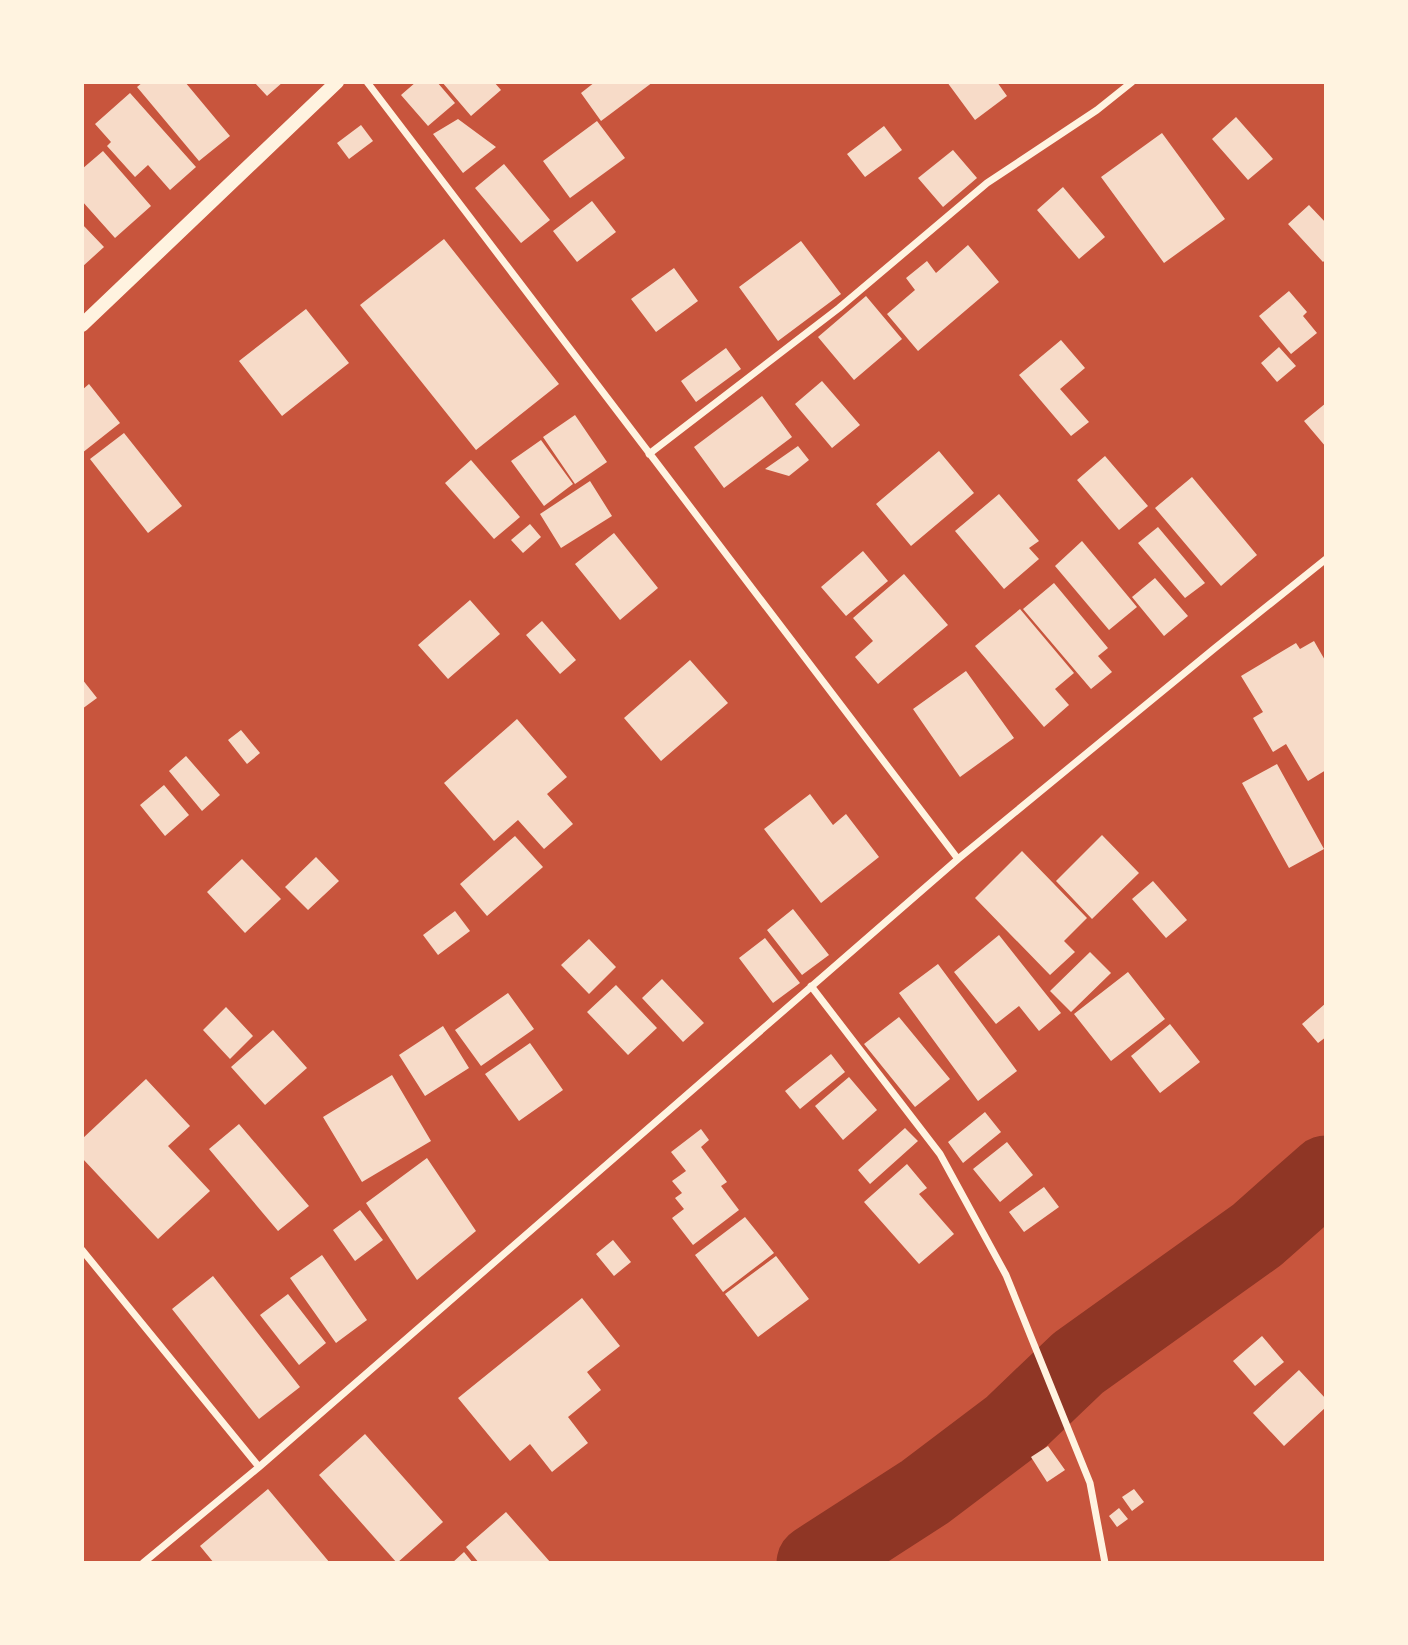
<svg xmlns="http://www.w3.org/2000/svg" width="1408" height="1645" viewBox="0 0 1408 1645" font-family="'Varela Round',sans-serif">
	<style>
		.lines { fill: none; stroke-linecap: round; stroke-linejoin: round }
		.river { stroke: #8f3625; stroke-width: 77 }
		.building { fill: #f7dbc8 }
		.minor { stroke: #fff3e0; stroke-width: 7 }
		.secondary { stroke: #fff3e0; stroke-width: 14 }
	</style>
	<rect width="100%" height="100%" fill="#c8553d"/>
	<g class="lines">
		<path class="river" d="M815,1563L925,1492L1011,1427L1078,1363L1257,1235L1326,1174"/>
	</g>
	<path class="building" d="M143,82H185L230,136L199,161L137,87Z
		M254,82H283L267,96Z
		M416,82H437L455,103L428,126L401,95Z
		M442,82H494L501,90L471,116Z
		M595,82H653L601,121L581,93Z
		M947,82H997L1007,96L975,120Z
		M130,93L196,167L170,190L148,165L135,177L107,146L111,142L95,124Z
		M1236,117L1273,159L1248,180L1212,139Z
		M458,119L496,147L463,173L433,134Z
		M597,121L625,158L570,198L543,161Z
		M361,125L373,141L349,159L337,143Z
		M884,126L902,150L865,177L847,154Z
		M1162,133L1225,219L1164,263L1101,177Z
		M953,150L977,178L943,207L918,178Z
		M103,151L151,206L115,238L82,201V169Z
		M504,164L550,220L521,243L475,188Z
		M1063,187L1105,237L1079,259L1037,210Z
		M592,201L616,232L577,262L553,231Z
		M1309,205L1326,223V259L1323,262L1288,224Z
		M82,224L104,247L82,267Z
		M444,239L559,384L476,450L360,305Z
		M801,241L841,294L778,341L739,287Z
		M968,245L999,282L918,351L887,314L915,290L906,278L927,261L936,273Z
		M674,268L698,301L656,332L631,299Z
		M1289,291L1307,312L1303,316L1317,333L1291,354L1259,316Z
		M866,296L902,339L854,380L818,337Z
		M306,309L349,363L282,416L239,361Z
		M1061,340L1085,368L1060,389L1089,422L1071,436L1019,375Z
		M1279,347L1296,366L1277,382L1261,363Z
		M726,348L741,369L696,402L681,381Z
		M822,381L860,425L832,448L795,404Z
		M89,384L120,423L82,453V390Z
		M762,396L792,437L724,488L694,447Z
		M1326,403V447L1304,421Z
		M575,415L607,462L575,484L543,437Z
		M124,433L182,506L148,533L90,459Z
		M541,440L573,484L544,506L511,461Z
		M798,446L809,460L789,476L765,469Z
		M939,451L974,493L911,546L876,504Z
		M1105,456L1148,506L1119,530L1077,480Z
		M471,460L520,517L494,539L445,483Z
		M1192,477L1257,555L1221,586L1155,508Z
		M590,481L612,516L561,548L540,514Z
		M999,494L1039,541L1029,548L1039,559L1004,589L955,531Z
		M530,524L541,537L523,553L511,540Z
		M1158,527L1205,583L1185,598L1138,543Z
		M614,533L658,588L620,620L575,564Z
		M1082,541L1137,607L1109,630L1055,566Z
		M863,551L888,581L846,616L821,587Z
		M904,574L948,625L878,684L855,657L873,641L853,618Z
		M1155,578L1188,616L1164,636L1132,597Z
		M1054,583L1108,648L1098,656L1112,672L1091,689L1023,609Z
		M470,600L500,634L448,679L418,645Z
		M1020,609L1074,673L1055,689L1069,705L1044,727L975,646Z
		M542,621L576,660L560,674L526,635Z
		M1314,641L1326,662V770L1308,781L1286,744L1273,752L1253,718L1263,712L1241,676L1296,643L1300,649Z
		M690,660L728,703L661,761L624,718Z
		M966,671L1014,738L960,777L913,709Z
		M82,679L97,698L82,709Z
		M517,719L567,777L547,794L573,824L544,849L518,820L494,841L444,783Z
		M241,730L260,753L247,764L228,740Z
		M186,756L220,795L202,811L169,771Z
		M1277,764L1324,849L1289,868L1242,783Z
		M164,785L189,815L165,836L140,805Z
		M810,794L833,825L846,814L879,857L821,903L764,829Z
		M1102,835L1139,873L1092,919L1056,881Z
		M515,836L543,867L487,916L460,884Z
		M1022,851L1087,918L1064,941L1075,952L1050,975L975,898Z
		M316,857L339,881L308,910L285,887Z
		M242,859L281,899L245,933L207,892Z
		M1153,881L1187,920L1166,938L1132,899Z
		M793,909L829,955L802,975L767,930Z
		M455,911L470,931L438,955L423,935Z
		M999,935L1061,1013L1039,1031L1019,1006L996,1024L954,972Z
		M765,938L800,983L773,1003L739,958Z
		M589,939L616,967L589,994L561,965Z
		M1090,952L1111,973L1071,1012L1050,991Z
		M938,964L1017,1071L978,1101L899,993Z
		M1128,972L1165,1019L1111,1061L1074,1014Z
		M662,979L704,1023L683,1042L642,998Z
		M616,985L657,1028L628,1055L587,1012Z
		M508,993L534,1029L481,1066L455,1030Z
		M1326,1003V1037L1318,1043L1302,1024Z
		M226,1007L253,1036L230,1059L203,1030Z
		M899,1017L950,1079L915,1107L864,1044Z
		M1170,1024L1200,1062L1160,1093L1131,1056Z
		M443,1026L469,1068L425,1096L399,1055Z
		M273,1030L307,1068L265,1105L231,1067Z
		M530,1043L563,1090L519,1121L485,1074Z
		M831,1054L845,1072L800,1109L785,1091Z
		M392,1075L431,1141L362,1182L323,1117Z
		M849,1077L877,1110L843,1140L815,1106Z
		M146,1079L190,1126L168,1146L210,1191L158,1239L82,1158V1139Z
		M985,1112L1001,1132L963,1163L948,1142Z
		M239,1124L309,1206L278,1231L209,1149Z
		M905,1128L918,1141L870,1184L858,1170Z
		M701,1129L709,1140L701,1147L727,1182L721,1186L739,1210L693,1245L672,1218L684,1209L675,1198L682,1193L672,1181L686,1171L671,1152Z
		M1007,1142L1033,1175L1000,1202L973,1169Z
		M427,1158L476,1231L417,1280L366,1203Z
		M907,1164L927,1188L919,1194L954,1234L919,1264L864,1202Z
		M1044,1187L1059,1207L1024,1232L1009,1212Z
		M360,1210L383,1240L355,1261L333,1230Z
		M745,1217L774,1253L723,1292L695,1255Z
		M613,1240L631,1262L614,1276L596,1254Z
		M322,1255L367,1320L336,1343L290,1278Z
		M776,1256L809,1299L758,1337L725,1294Z
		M213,1276L300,1387L259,1419L172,1309Z
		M288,1294L326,1343L299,1365L260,1315Z
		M582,1298L620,1346L587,1372L601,1390L568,1417L588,1443L552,1472L530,1444L510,1461L458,1398Z
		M1262,1336L1284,1362L1255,1386L1233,1361Z
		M1299,1370L1326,1399V1407L1284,1446L1253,1413Z
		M365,1434L443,1522L397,1563L319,1475Z
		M1048,1446L1065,1470L1047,1482L1031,1457Z
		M268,1489L330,1563H214L200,1546Z
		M1134,1489L1144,1502L1132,1511L1122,1497Z
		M1119,1508L1128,1519L1117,1527L1109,1516Z
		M506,1512L551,1563H479L466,1547Z
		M464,1552L473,1563H452Z"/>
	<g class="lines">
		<path class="minor" d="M367,82L958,859
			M649,454L839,308L987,183L1097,110L1132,82
			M811,986L940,1154L1006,1275L1090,1483L1105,1563
			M82,1250L259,1467
			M143,1563L259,1467L958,859L1215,648L1326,559"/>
		<path class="secondary" d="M82,325L337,82"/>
	</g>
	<rect width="1408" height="1645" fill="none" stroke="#fff3e0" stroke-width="168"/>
</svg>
